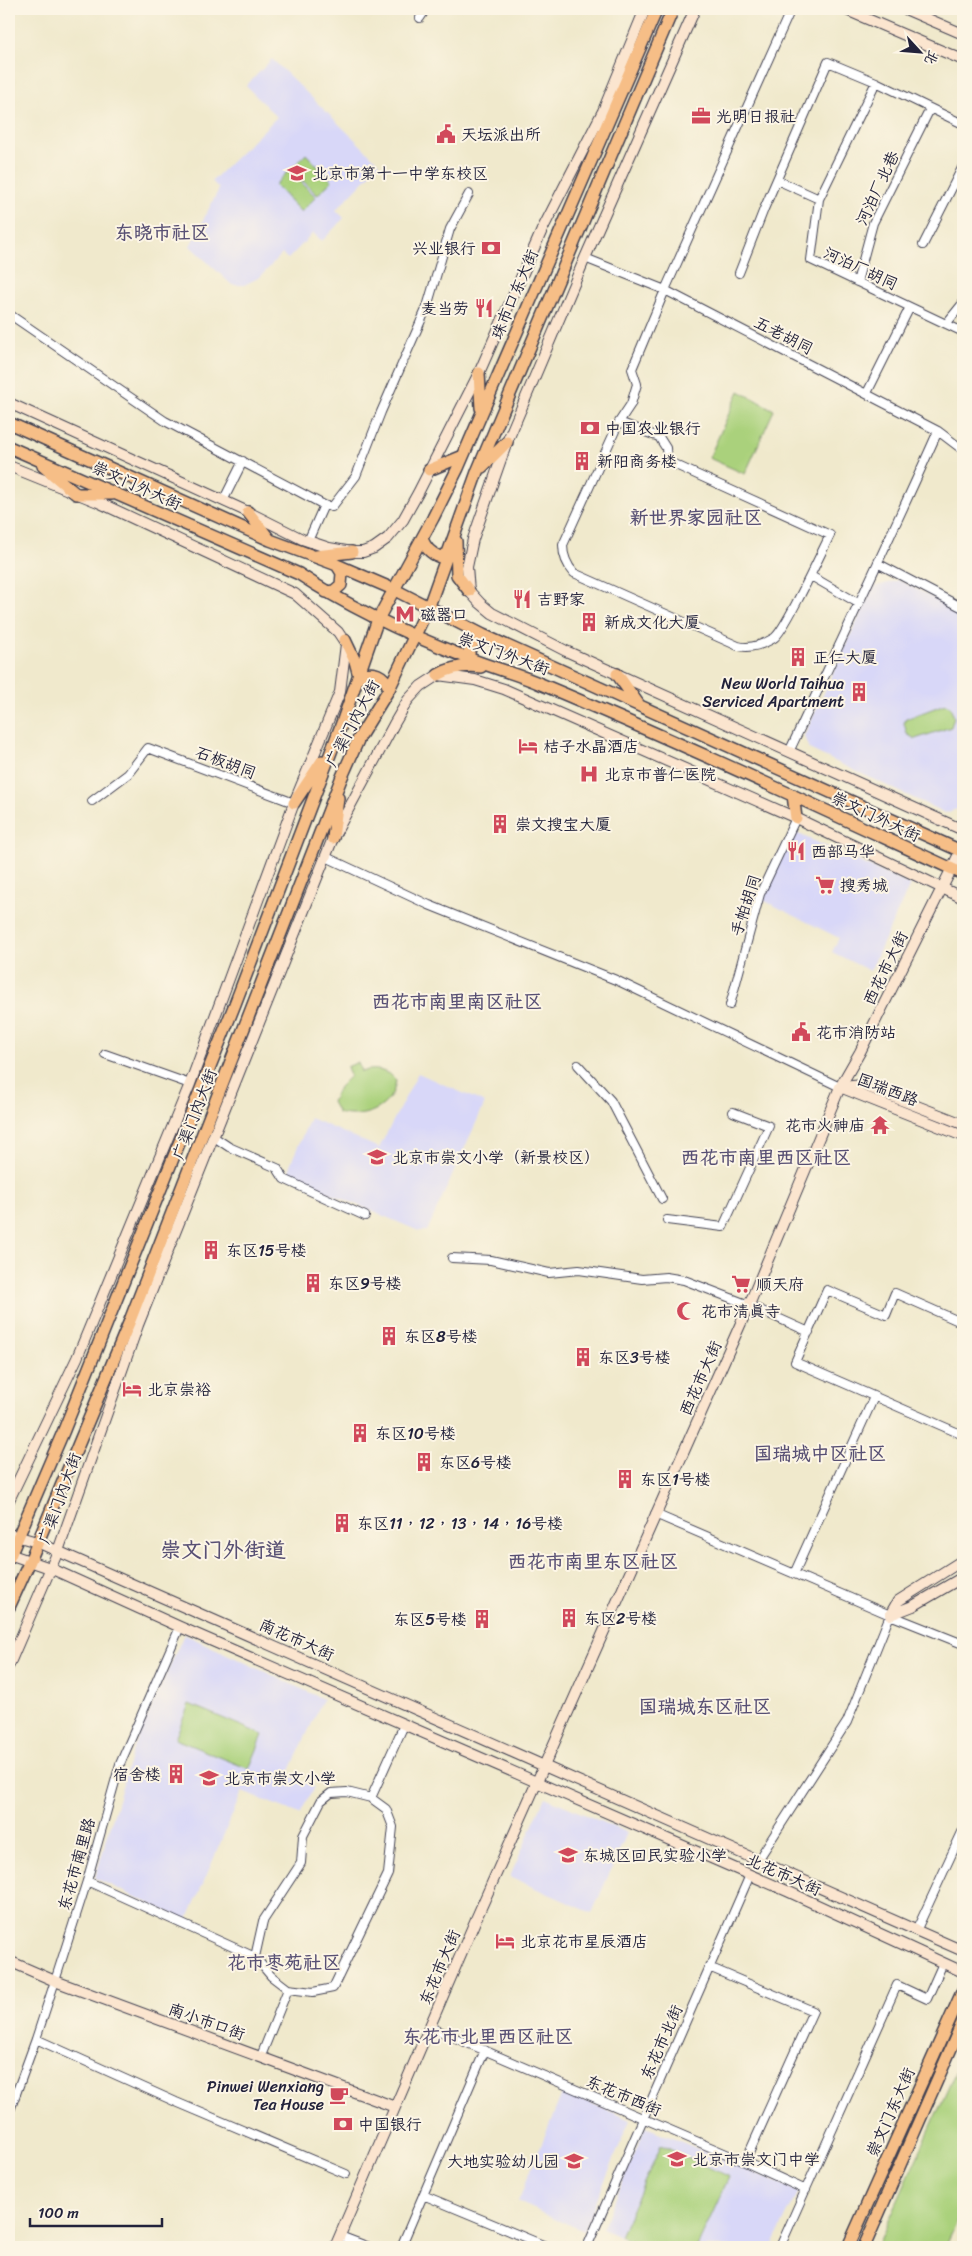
<svg xmlns="http://www.w3.org/2000/svg" width="972" height="2256" viewBox="0 0 972 2256" font-family="Sriracha,'LXGW WenKai TC',sans-serif">
	<style>
		.built { fill: #d8d7f8 }
		.green { fill: #aad17c; stroke: #667a5c }
		.lines { fill: none; stroke-linecap: round; stroke-linejoin: round }
		.street-casing { stroke: #414051; stroke-width: 10 }
		.secondary-casing { stroke: #414051; stroke-width: 12 }
		.primary-casing { stroke: #414051; stroke-width: 14 }
		.street { stroke: #fff; stroke-width: 8 }
		.secondary { stroke: #fbe5cf; stroke-width: 10 }
		.primary { stroke: #f6be87; stroke-width: 11 }
		.labels { text-anchor: middle; stroke-width: 4; stroke-linejoin: round; paint-order: stroke }
		.poi-label { font-size: 16px; fill: #22223b; stroke: #fcf5e5; text-anchor: start }
		.street-label { font-size: 16px; fill: #22223b; stroke: #fcf5e5 }
		.quarter-label { font-size: 19px; font-weight: bold; fill: #585074; stroke: #fcf5e5 }
		.district-label { font-size: 21px; font-weight: bold; fill: #585074; stroke: #fcf5e5 }
	</style>
	<rect width="100%" height="100%" fill="#fcf5e5"/>
	<filter id="ink" filterUnits="userSpaceOnUse"><feTurbulence type="fractalNoise" baseFrequency=".02" numOctaves="2"/><feDisplacementMap in="SourceGraphic" scale="10" xChannelSelector="R" yChannelSelector="G"/><feConvolveMatrix kernelMatrix="1 2 1 2 8 2 1 2 1" color-interpolation-filters="sRGB"/></filter>
	<filter id="wash" filterUnits="userSpaceOnUse"><feTurbulence type="fractalNoise" baseFrequency=".0096" numOctaves="4" result="noise"/><feDisplacementMap in="SourceGraphic" scale="20" xChannelSelector="R" yChannelSelector="G"/><feGaussianBlur stdDeviation="1.12" result="paint"/><feColorMatrix in="noise" values="0 0 0 0 0 0 0 0 0 0 0 0 0 0 0 0 0 1.4 0 .05"/><feComposite in="paint" operator="in"/></filter>
	<g filter="url(#wash)">
		<rect width="100%" height="100%" fill="#f0e9cc"/>
		<path class="built" d="M272,59L380,164L336,210L344,218L322,241L313,233L288,259L282,254L260,277L244,285H232L190,246L219,189L212,181L277,117L246,86Z
			M899,580L963,613V809L960,808L945,813L809,749L804,736L873,587Z
			M792,831L910,885L870,971L832,952L839,938L763,900Z
			M418,1073L485,1103L427,1231H419L289,1176L290,1165L310,1118L379,1148Z
			M184,1634L323,1699L288,1775L314,1787L300,1814L242,1792L187,1921L95,1878L133,1750Z
			M545,1797L627,1833L592,1913L510,1877Z
			M563,2091L630,2120L584,2231L518,2202Z
			M646,2127L798,2191L772,2247H642L602,2229Z"/>
		<path class="green" d="M306,154L332,181L317,195L291,169Z
			M289,170L316,197L301,212L275,185Z
			M739,391L774,410L745,474L709,458Z
			M945,704L950,706L954,717L951,727L915,739L907,734L904,723L906,719Z
			M358,1062L361,1072C374,1067 387,1070 396,1080C393,1109 363,1120 338,1113L332,1102L339,1087L350,1076L347,1067Z
			M189,1704L263,1735L249,1769L175,1739Z
			M963,2055V2224L957,2221L946,2245L951,2247H877Z
			M661,2145L729,2177L697,2247H645L620,2236Z"/>
	</g>
	<g filter="url(#ink)">
		<g class="lines">
			<g class="street-casing">
				<path id="street" d="M420,18L426,9
					M876,82L819,199L811,260L963,332
					M777,180L819,199
					M923,245L963,166
					M585,258L665,290L938,431L963,450
					M739,273L764,209L828,62L876,82L963,124
					M857,282L873,223L930,109
					M9,314L165,421L324,505L308,541
					M946,324L963,303
					M867,393L910,307
					M619,422L659,437L666,448L667,461L830,535C822,551 785,631 774,638C764,644 750,649 738,646L574,573C566,564 563,556 563,545L619,422L631,404L637,384L632,369L665,290L791,9
					M223,501L243,461
					M324,505L332,507L356,476L381,412L427,307L450,229L469,194
					M879,564L963,608
					M811,576L858,603
					M789,752C839,645 890,539 938,431
					M92,801L128,774L148,748L294,803
					M326,857L429,905L616,980L840,1087
					M730,1005L760,894L796,818
					M105,1054L190,1084
					M578,1065L611,1101L662,1199
					M214,1137L229,1147L277,1168L284,1179L365,1216
					M667,1220L723,1227L769,1126L733,1112
					M452,1258L491,1260L549,1273L579,1270L642,1279L666,1277L684,1280L749,1305L809,1332
					M963,1323L895,1293L886,1315L827,1290L795,1362L963,1435
					M655,1514L890,1615L963,1644
					M794,1574L874,1397
					M371,1798L404,1725
					M758,1860L847,1722L890,1615
					M87,1881L255,1957
					M916,1931L963,1830
					M709,1967L813,2011L745,2162
					M430,2027L745,2162L806,2190
					M36,2039L176,2102L346,2174
					M261,2056L288,1989L313,1992L333,1988L388,1874L393,1827L386,1809L371,1798L347,1792L331,1793L321,1801L303,1836L301,1863L263,1921L255,1957L271,1976L288,1989
					M9,2113L36,2039L55,1981L87,1881L120,1764L180,1627
					M423,2195L548,2247
					M340,2236L369,2247
					M401,2247L485,2050
					M587,2247L750,1875
					M780,2247L897,1985L927,1999L943,1963"/>
			</g>
			<g class="secondary-casing">
				<path id="secondary" d="M695,9L585,258L507,442L473,539L467,567L469,591L480,603L492,613L566,651L963,830
					M844,9L963,60
					M905,9L963,34
					M9,403L248,512L302,539L329,548L352,552H363L374,548L388,538L403,520L418,493L479,373L542,230L603,111L645,9
					M9,466L98,502L295,594L338,632L346,644L340,692L294,803L190,1084L77,1358L9,1500
					M840,1087L963,1136
					M842,1087L863,1085L963,1124
					M9,1534L37,1542L963,1951
					M9,1554L50,1568L180,1627L787,1891L963,1972
					M890,1615L898,1601L963,1560
					M890,1615L913,1606L963,1577
					M9,1665L58,1551L138,1325L333,838L394,724L408,700L421,686L438,675L475,680L504,689L796,818L963,898
					M9,1961L55,1981L395,2107
					M335,2247L476,1919L749,1305L840,1087L860,1052L963,846"/>
			</g>
			<g class="primary-casing">
				<path id="primary" d="M479,373L481,408
					M9,423L270,540L337,565L393,589L483,635L963,852
					M9,447L299,574C351,609 409,635 468,658C493,668 518,674 543,685C684,744 824,810 963,874
					M43,466L76,494H112
					M482,467L507,442
					M429,470L463,456
					M248,512L269,539
					M422,539C426,548 430,553 440,557L449,553
					M456,541L457,575L469,591
					M316,556L352,552
					M326,592L334,591L341,585L342,573L337,565
					M345,640L355,661L359,676C373,670 385,674 389,689
					M469,659C468,647 473,641 483,635
					M617,674L639,705
					M438,675C451,667 466,665 481,667
					M793,795L796,818
					M294,803L322,761
					M333,838L338,798
					M9,1558L64,1430L235,1004L342,723L378,619L433,518L458,468L657,9
					M9,1607L30,1561L129,1323L341,779L359,738L389,689L429,606L477,472L673,9
					M848,2247L963,1990
					M864,2247L963,2021"/>
			</g>
			<use href="#street" class="street"/>
			<use href="#secondary" class="secondary"/>
			<use href="#primary" class="primary"/>
		</g>
	</g>
	<defs>
		<g id="office-bare" transform="scale(1.5)"><path d="M-6-3h4V-5.5h4V-3h4V5H-6ZM-1-4.5V-3h2v-1.5ZM-6 0V1H6V0Z" fill="#d1495b" stroke="#fcf5e5" stroke-width="2.5" paint-order="stroke"/></g>
		<g id="civic-bare" transform="scale(1.5)"><path d="M-.6-6.5H3V-4.5H.6V-3L4-1V1h2V6H-6V1h2V-1L-.6-3ZM-1.2 2.5V6h2.4V2.5Z" fill="#d1495b" stroke="#fcf5e5" stroke-width="2.5" paint-order="stroke"/></g>
		<g id="school-bare" transform="scale(1.5)"><path d="M0-5L7-2L0 1L-7-2ZM-4 1L0 2.5L4 1V4Q0 6-4 4Z" fill="#d1495b" stroke="#fcf5e5" stroke-width="2.5" paint-order="stroke"/></g>
		<g id="bank-bare" transform="scale(1.5)"><path d="M-6-4H6V4H-6ZM0-2.3a2.3 2.3 0 1 0 0 4.6a2.3 2.3 0 1 0 0-4.6Z" fill="#d1495b" stroke="#fcf5e5" stroke-width="2.5" paint-order="stroke"/></g>
		<g id="restaurant-bare" transform="scale(1.5)"><path d="M-5-6h1v4h1v-4h1v4h1v-4h1v5L-1.5 .5V6h-2V.5L-5-1ZM5-6V6H3V1.5H1.5Q1.5-4 5-6Z" fill="#d1495b" stroke="#fcf5e5" stroke-width="2.5" paint-order="stroke"/></g>
		<g id="building-bare" transform="scale(1.5)"><path d="M-4-6H4V6H1V3H-1V6H-4ZM-2.5-4.3h1.7v1.8h-1.7ZM.8-4.3h1.7v1.8H.8ZM-2.5-1h1.7V.8h-1.7ZM.8-1h1.7V.8H.8Z" fill="#d1495b" stroke="#fcf5e5" stroke-width="2.5" paint-order="stroke"/></g>
		<g id="metro-bare" transform="scale(1.5)"><path d="M-5.5 5V-5H-3L0 0L3-5H5.5V5H3V-.5L0 4L-3-.5V5Z" fill="#d1495b" stroke="#fcf5e5" stroke-width="2.5" paint-order="stroke"/></g>
		<g id="hotel-bare" transform="scale(1.5)"><path d="M-6-4.5h1.5V1H6V5H4.5V3h-9V5H-6ZM-4 0a1.8 1.8 0 1 1 3.6 0ZM.5 0V-2.5h3Q6-2.5 6 0Z" fill="#d1495b" stroke="#fcf5e5" stroke-width="2.5" paint-order="stroke"/></g>
		<g id="hospital-bare" transform="scale(1.5)"><path d="M-5-5h3v3.5h4V-5h3V5h-3V1.5h-4V5h-3Z" fill="#d1495b" stroke="#fcf5e5" stroke-width="2.5" paint-order="stroke"/></g>
		<g id="supermarket-bare" transform="scale(1.5)"><path d="M-6-5.5h2.5l.6 2H6L4.5 2H-2.5L-4.4-4H-6ZM-1.5 3.2a1.3 1.3 0 1 0 .1 0ZM3 3.2a1.3 1.3 0 1 0 .1 0Z" fill="#d1495b" stroke="#fcf5e5" stroke-width="2.5" paint-order="stroke"/></g>
		<g id="temple-bare" transform="scale(1.5)"><path d="M0-6L5-2H3V0L6.5 2.5H4V6H1.5V3h-3V6H-4V2.5H-6.5L-3 0V-2H-5Z" fill="#d1495b" stroke="#fcf5e5" stroke-width="2.5" paint-order="stroke"/></g>
		<g id="mosque-bare" transform="scale(1.5)"><path d="M3.5-4.9A6 6 0 1 0 3.5 4.9A5 5 0 1 1 3.5-4.9Z" fill="#d1495b" stroke="#fcf5e5" stroke-width="2.5" paint-order="stroke"/></g>
		<g id="cafe-bare" transform="scale(1.5)"><path d="M-5.5-4.5H6V0H3Q3 3.5 0 3.5H-2.5Q-5.5 3.5-5.5 0ZM3-3.2v2h1.7v-2ZM-6 4.5H4V6H-6Z" fill="#d1495b" stroke="#fcf5e5" stroke-width="2.5" paint-order="stroke"/></g>
	</defs>
	<g fill-rule="evenodd">
		<use href="#office-bare" x="701" y="116"/>
		<use href="#civic-bare" x="446" y="134"/>
		<use href="#school-bare" x="297" y="173"/>
		<use href="#bank-bare" x="491" y="248"/>
		<use href="#restaurant-bare" x="484" y="308"/>
		<use href="#bank-bare" x="590" y="428"/>
		<use href="#building-bare" x="582" y="461"/>
		<use href="#restaurant-bare" x="522" y="599"/>
		<use href="#metro-bare" x="405" y="614"/>
		<use href="#building-bare" x="589" y="622"/>
		<use href="#building-bare" x="798" y="657"/>
		<use href="#building-bare" x="859" y="692"/>
		<use href="#hotel-bare" x="528" y="746"/>
		<use href="#hospital-bare" x="589" y="774"/>
		<use href="#building-bare" x="500" y="824"/>
		<use href="#restaurant-bare" x="796" y="851"/>
		<use href="#supermarket-bare" x="825" y="885"/>
		<use href="#civic-bare" x="801" y="1032"/>
		<use href="#temple-bare" x="880" y="1125"/>
		<use href="#school-bare" x="377" y="1157"/>
		<use href="#building-bare" x="211" y="1250"/>
		<use href="#building-bare" x="313" y="1283"/>
		<use href="#supermarket-bare" x="741" y="1284"/>
		<use href="#mosque-bare" x="686" y="1311"/>
		<use href="#building-bare" x="389" y="1336"/>
		<use href="#building-bare" x="583" y="1357"/>
		<use href="#hotel-bare" x="132" y="1389"/>
		<use href="#building-bare" x="360" y="1433"/>
		<use href="#building-bare" x="424" y="1462"/>
		<use href="#building-bare" x="625" y="1479"/>
		<use href="#building-bare" x="342" y="1523"/>
		<use href="#building-bare" x="569" y="1618"/>
		<use href="#building-bare" x="482" y="1619"/>
		<use href="#building-bare" x="176" y="1774"/>
		<use href="#school-bare" x="209" y="1778"/>
		<use href="#school-bare" x="568" y="1855"/>
		<use href="#hotel-bare" x="505" y="1941"/>
		<use href="#cafe-bare" x="339" y="2095"/>
		<use href="#bank-bare" x="343" y="2124"/>
		<use href="#school-bare" x="677" y="2159"/>
		<use href="#school-bare" x="574" y="2161"/>
	</g>
	<g class="labels">
		<g class="poi-label">
			<text x="716" y="122">光明日报社</text>
			<text x="461" y="140">天坛派出所</text>
			<text x="312" y="179">北京市第十一中学东校区</text>
			<text x="476" y="254" text-anchor="end">兴业银行</text>
			<text x="469" y="314" text-anchor="end">麦当劳</text>
			<text x="605" y="434">中国农业银行</text>
			<text x="597" y="467">新阳商务楼</text>
			<text x="537" y="605">吉野家</text>
			<text x="420" y="620">磁器口</text>
			<text x="604" y="628">新成文化大厦</text>
			<text x="813" y="663">正仁大厦</text>
			<text x="844" y="689" text-anchor="end">New World Taihua<tspan x="844" dy="18">Serviced Apartment</tspan></text>
			<text x="543" y="752">桔子水晶酒店</text>
			<text x="604" y="780">北京市普仁医院</text>
			<text x="515" y="830">崇文搜宝大厦</text>
			<text x="811" y="857">西部马华</text>
			<text x="840" y="891">搜秀城</text>
			<text x="816" y="1038">花市消防站</text>
			<text x="865" y="1131" text-anchor="end">花市火神庙</text>
			<text x="392" y="1163">北京市崇文小学（新景校区）</text>
			<text x="226" y="1256">东区15号楼</text>
			<text x="328" y="1289">东区9号楼</text>
			<text x="756" y="1290">顺天府</text>
			<text x="701" y="1317">花市清真寺</text>
			<text x="404" y="1342">东区8号楼</text>
			<text x="598" y="1363">东区3号楼</text>
			<text x="147" y="1395">北京崇裕</text>
			<text x="375" y="1439">东区10号楼</text>
			<text x="439" y="1468">东区6号楼</text>
			<text x="640" y="1485">东区1号楼</text>
			<text x="357" y="1529">东区11，12，13，14，16号楼</text>
			<text x="584" y="1624">东区2号楼</text>
			<text x="467" y="1625" text-anchor="end">东区5号楼</text>
			<text x="161" y="1780" text-anchor="end">宿舍楼</text>
			<text x="224" y="1784">北京市崇文小学</text>
			<text x="583" y="1861">东城区回民实验小学</text>
			<text x="520" y="1947">北京花市星辰酒店</text>
			<text x="324" y="2092" text-anchor="end">Pinwei Wenxiang<tspan x="324" dy="18">Tea House</tspan></text>
			<text x="358" y="2130">中国银行</text>
			<text x="692" y="2165">北京市崇文门中学</text>
			<text x="559" y="2167" text-anchor="end">大地实验幼儿园</text>
		</g>
		<g class="street-label">
			<text transform="translate(877 188) rotate(-65)" y="6">河泊厂北巷</text>
			<text transform="translate(861 268) rotate(25)" y="6">河泊厂胡同</text>
			<text transform="translate(514 294) rotate(-67)" y="6">珠市口东大街</text>
			<text transform="translate(784 335) rotate(27)" y="6">五老胡同</text>
			<text transform="translate(137 485) rotate(24)" y="6">崇文门外大街</text>
			<text transform="translate(504 653) rotate(20)" y="6">崇文门外大街</text>
			<text transform="translate(352 723) rotate(-62)" y="6">广渠门内大街</text>
			<text transform="translate(226 762) rotate(21)" y="6">石板胡同</text>
			<text transform="translate(876 816) rotate(25)" y="6">崇文门外大街</text>
			<text transform="translate(745 905) rotate(-72)" y="6">手帕胡同</text>
			<text transform="translate(885 968) rotate(-64)" y="6">西花市大街</text>
			<text transform="translate(888 1089) rotate(21)" y="6">国瑞西路</text>
			<text transform="translate(194 1114) rotate(-69)" y="6">广渠门内大街</text>
			<text transform="translate(700 1378) rotate(-66)" y="6">西花市大街</text>
			<text transform="translate(59 1498) rotate(-70)" y="6">广渠门内大街</text>
			<text transform="translate(297 1639) rotate(24)" y="6">南花市大街</text>
			<text transform="translate(76 1864) rotate(-74)" y="6">东花市南里路</text>
			<text transform="translate(784 1874) rotate(24)" y="6">北花市大街</text>
			<text transform="translate(439 1967) rotate(-67)" y="6">东花市大街</text>
			<text transform="translate(207 2021) rotate(20)" y="6">南小市口街</text>
			<text transform="translate(661 2042) rotate(-66)" y="6">东花市北街</text>
			<text transform="translate(624 2095) rotate(23)" y="6">东花市西街</text>
			<text transform="translate(890 2112) rotate(-66)" y="6">崇文门东大街</text>
		</g>
		<g class="quarter-label">
			<text x="162" y="239">东晓市社区</text>
			<text x="696" y="524">新世界家园社区</text>
			<text x="457" y="1008">西花市南里南区社区</text>
			<text x="766" y="1164">西花市南里西区社区</text>
			<text x="820" y="1460">国瑞城中区社区</text>
			<text x="593" y="1568">西花市南里东区社区</text>
			<text x="705" y="1713">国瑞城东区社区</text>
			<text x="284" y="1969">花市枣苑社区</text>
			<text x="488" y="2043">东花市北里西区社区</text>
		</g>
		<g class="district-label">
			<text x="223" y="1557">崇文门外街道</text>
		</g>
	</g>
	<rect width="972" height="2256" fill="none" stroke="#fcf5e5" stroke-width="30"/>
	<g transform="translate(920 52) rotate(116)" stroke="#fcf5e5" stroke-width="4" paint-order="stroke">
	<path d="M0-4L9 19L0 12L-9 19Z" fill="#22223b"/>
	<text y="-8" font-size="14" font-weight="bold" text-anchor="middle" fill="#22223b">北</text>
	</g>
	<path d="M30 2218v8h132v-8" fill="none" stroke="#22223b" stroke-width="2.5"/>
	<text x="38" y="2218" font-size="15" fill="#22223b" stroke="#fcf5e5" stroke-width="4" paint-order="stroke">100 m</text>
</svg>
